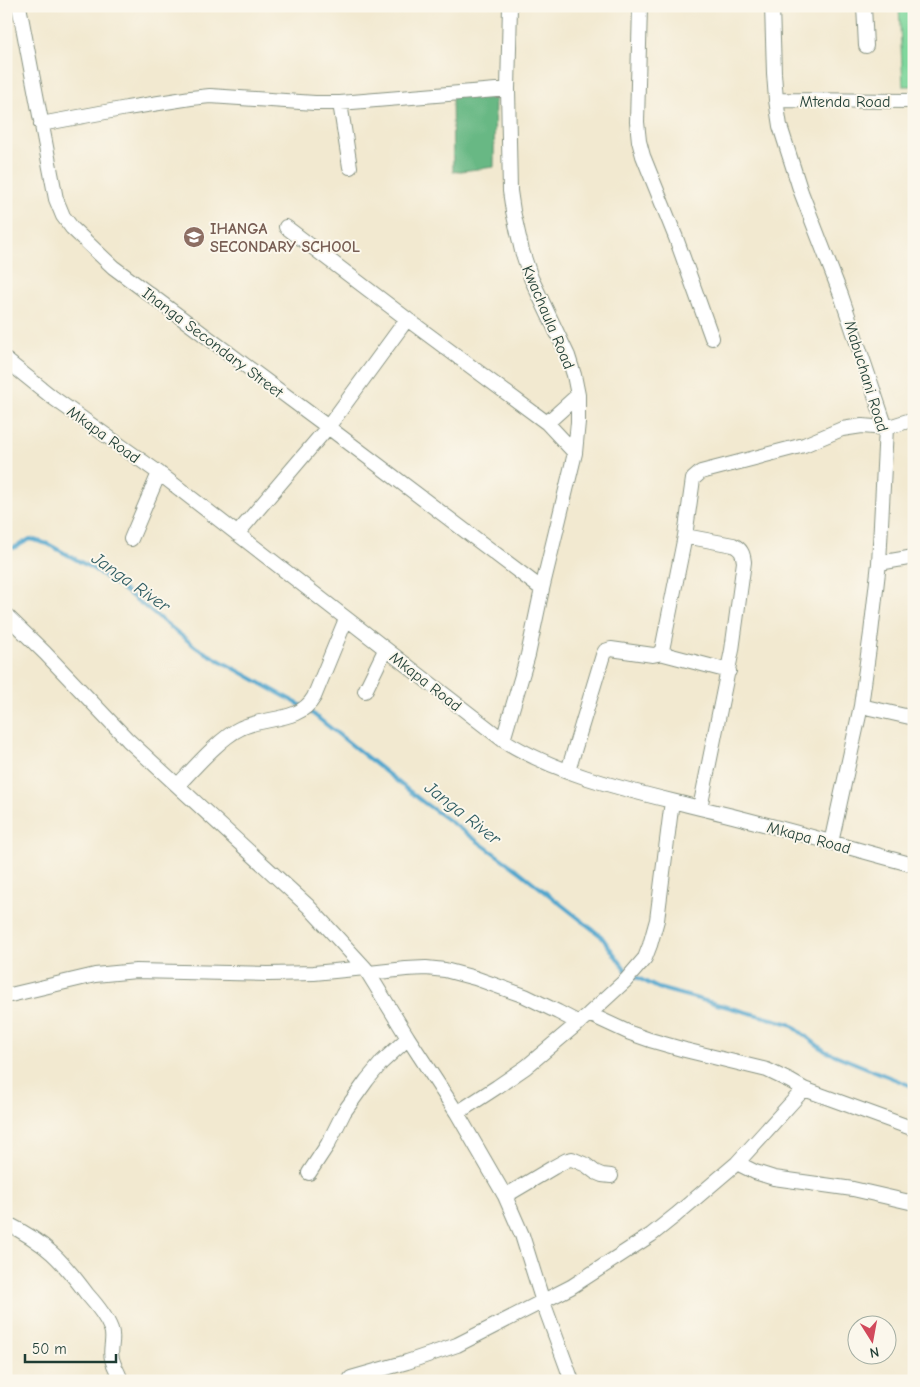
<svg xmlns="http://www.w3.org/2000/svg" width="920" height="1387" viewBox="0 0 920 1387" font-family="'Comic Neue',sans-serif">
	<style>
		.green { fill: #7fd79c; stroke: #4f8a68 }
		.forest { fill: #67b884; stroke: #437a5c }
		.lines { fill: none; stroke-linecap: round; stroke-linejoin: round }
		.stream { stroke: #51a6cd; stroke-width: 4 }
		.minor-casing { stroke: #889382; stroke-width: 16 }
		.minor { stroke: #fff; stroke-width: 14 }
		.labels { text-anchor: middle; stroke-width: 4; stroke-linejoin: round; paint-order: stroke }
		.street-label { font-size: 16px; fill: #1f3d34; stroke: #fbf7ec }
		.education-label { font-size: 16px; font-weight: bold; fill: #785e54; stroke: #fbf7ec; text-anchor: start }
		.water-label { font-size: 18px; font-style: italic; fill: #2e5c62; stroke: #fbf7ec }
	</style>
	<rect width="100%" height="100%" fill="#fbf7ec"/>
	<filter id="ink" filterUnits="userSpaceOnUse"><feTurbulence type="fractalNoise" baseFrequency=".02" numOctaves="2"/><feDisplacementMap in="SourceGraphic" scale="10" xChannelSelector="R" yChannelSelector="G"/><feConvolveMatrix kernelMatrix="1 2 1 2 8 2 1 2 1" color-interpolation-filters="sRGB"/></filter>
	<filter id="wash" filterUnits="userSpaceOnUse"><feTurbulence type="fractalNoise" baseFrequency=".0096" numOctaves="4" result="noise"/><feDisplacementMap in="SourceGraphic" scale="20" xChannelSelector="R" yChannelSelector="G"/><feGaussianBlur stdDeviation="1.12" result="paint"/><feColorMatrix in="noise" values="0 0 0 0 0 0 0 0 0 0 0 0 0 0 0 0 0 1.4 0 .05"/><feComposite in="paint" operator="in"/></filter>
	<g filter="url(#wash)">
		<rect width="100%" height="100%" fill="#f2e9d0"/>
		<path class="green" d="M899,6H914V86H903Z"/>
		<path class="forest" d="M495,91L494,167L453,172L452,94Z"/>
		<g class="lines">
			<path class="stream" d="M6,545L14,548L30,539L48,544L95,570L129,594L197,648L302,706
				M308,710L423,802L520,872L601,936L628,973
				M634,976L658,988L790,1024L825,1051L914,1087"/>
		</g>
	</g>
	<g filter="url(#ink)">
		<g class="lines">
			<g class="minor-casing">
				<path id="minor" d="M19,6L56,199L63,216L72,228L113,267L328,427L542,589
					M640,6L637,122L639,141L643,156L676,238L712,338
					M772,6L774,73L776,100L780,126L801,192L841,295L886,428L879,563L871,633L861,706L831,843
					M864,6L866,46
					M776,100L914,101
					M340,103L350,167
					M41,124L127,108L191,98L210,96L315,103H340L508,89
					M286,227L407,319L547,423L575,453
					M6,360L52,397L159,473L503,740C562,777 633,791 700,808C772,825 843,846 914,865
					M547,423L578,395
					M237,534L328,427L407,319
					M131,539L159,473
					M879,563L914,557
					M6,615L45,653L128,740L308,906L365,968L408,1038L457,1113L505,1196L522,1235L543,1302L572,1381
					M660,653L729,671
					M365,691L385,650
					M861,706L914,718
					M503,740L528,655L542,589L575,453L578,422V395L574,375L568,356L531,278L522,251L513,211L510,191L508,89L510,6
					M568,771L603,655L605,651L611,649L653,655L658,654L662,650L685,536
					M178,785C194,768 221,737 241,728C266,716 299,723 314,697L346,619
					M700,808L732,650L744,562C743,553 741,549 733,545L685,536L693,479L701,472L804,445L842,429L862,426L886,428L914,419
					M369,973L406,969L426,968L445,970L475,978L525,996L558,1012L579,1023
					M6,996L95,975L136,971L268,974L314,973L365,968
					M589,1014L630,1033L650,1040L685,1050L767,1070L790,1081L804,1089L914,1129
					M457,1113L497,1087L526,1067L589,1014L626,980L645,958L650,945L657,920L672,801
					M737,1163L755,1172L774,1178L853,1189L914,1203
					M309,1173L328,1144L344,1112L367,1080L382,1062L408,1038
					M505,1196L554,1167L567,1160L572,1159L586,1165L595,1172L602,1175L611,1176
					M6,1223C46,1243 61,1259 87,1294C96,1304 106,1316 111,1329C115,1339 109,1349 112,1359C114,1367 119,1373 121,1381
					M351,1378L407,1362L457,1345L571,1287L651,1235L676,1215L737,1163L804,1089"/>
			</g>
			<use href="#minor" class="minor"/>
		</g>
	</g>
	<defs>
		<g id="school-disc" transform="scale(1.125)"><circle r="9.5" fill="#8d6e63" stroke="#fbf7ec"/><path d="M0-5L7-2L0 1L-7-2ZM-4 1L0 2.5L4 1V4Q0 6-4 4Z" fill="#fff"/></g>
	</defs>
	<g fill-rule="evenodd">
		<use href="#school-disc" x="194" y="237"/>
	</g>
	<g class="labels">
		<g class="street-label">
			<text x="845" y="107">Mtenda Road</text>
			<text transform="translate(549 317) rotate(67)" y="6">Kwachaula Road</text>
			<text transform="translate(213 342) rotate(37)" y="6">Ihanga Secondary Street</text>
			<text transform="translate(867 376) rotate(73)" y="6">Mabuchani Road</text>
			<text transform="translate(104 434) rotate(36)" y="6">Mkapa Road</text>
			<text transform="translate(426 681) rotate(38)" y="6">Mkapa Road</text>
			<text transform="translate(809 837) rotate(15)" y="6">Mkapa Road</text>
		</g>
		<g class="education-label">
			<text x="210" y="234">IHANGA<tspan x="210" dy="18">SECONDARY SCHOOL</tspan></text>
		</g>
		<g class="water-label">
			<text transform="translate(131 582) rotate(35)" y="6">Janga River</text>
			<text transform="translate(463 813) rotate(38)" y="6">Janga River</text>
		</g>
	</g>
	<rect width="920" height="1387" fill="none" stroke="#fbf7ec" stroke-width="25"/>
	<g transform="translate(872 1340) rotate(169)"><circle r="24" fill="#fbf7ec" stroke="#a3ada2"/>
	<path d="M0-4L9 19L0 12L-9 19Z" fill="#d1495b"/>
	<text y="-8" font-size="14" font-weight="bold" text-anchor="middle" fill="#1f3d34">N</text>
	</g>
	<path d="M25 1354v8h91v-8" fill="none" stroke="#1f3d34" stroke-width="2.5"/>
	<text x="32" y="1354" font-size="15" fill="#1f3d34" stroke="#fbf7ec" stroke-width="4" paint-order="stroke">50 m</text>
</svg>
